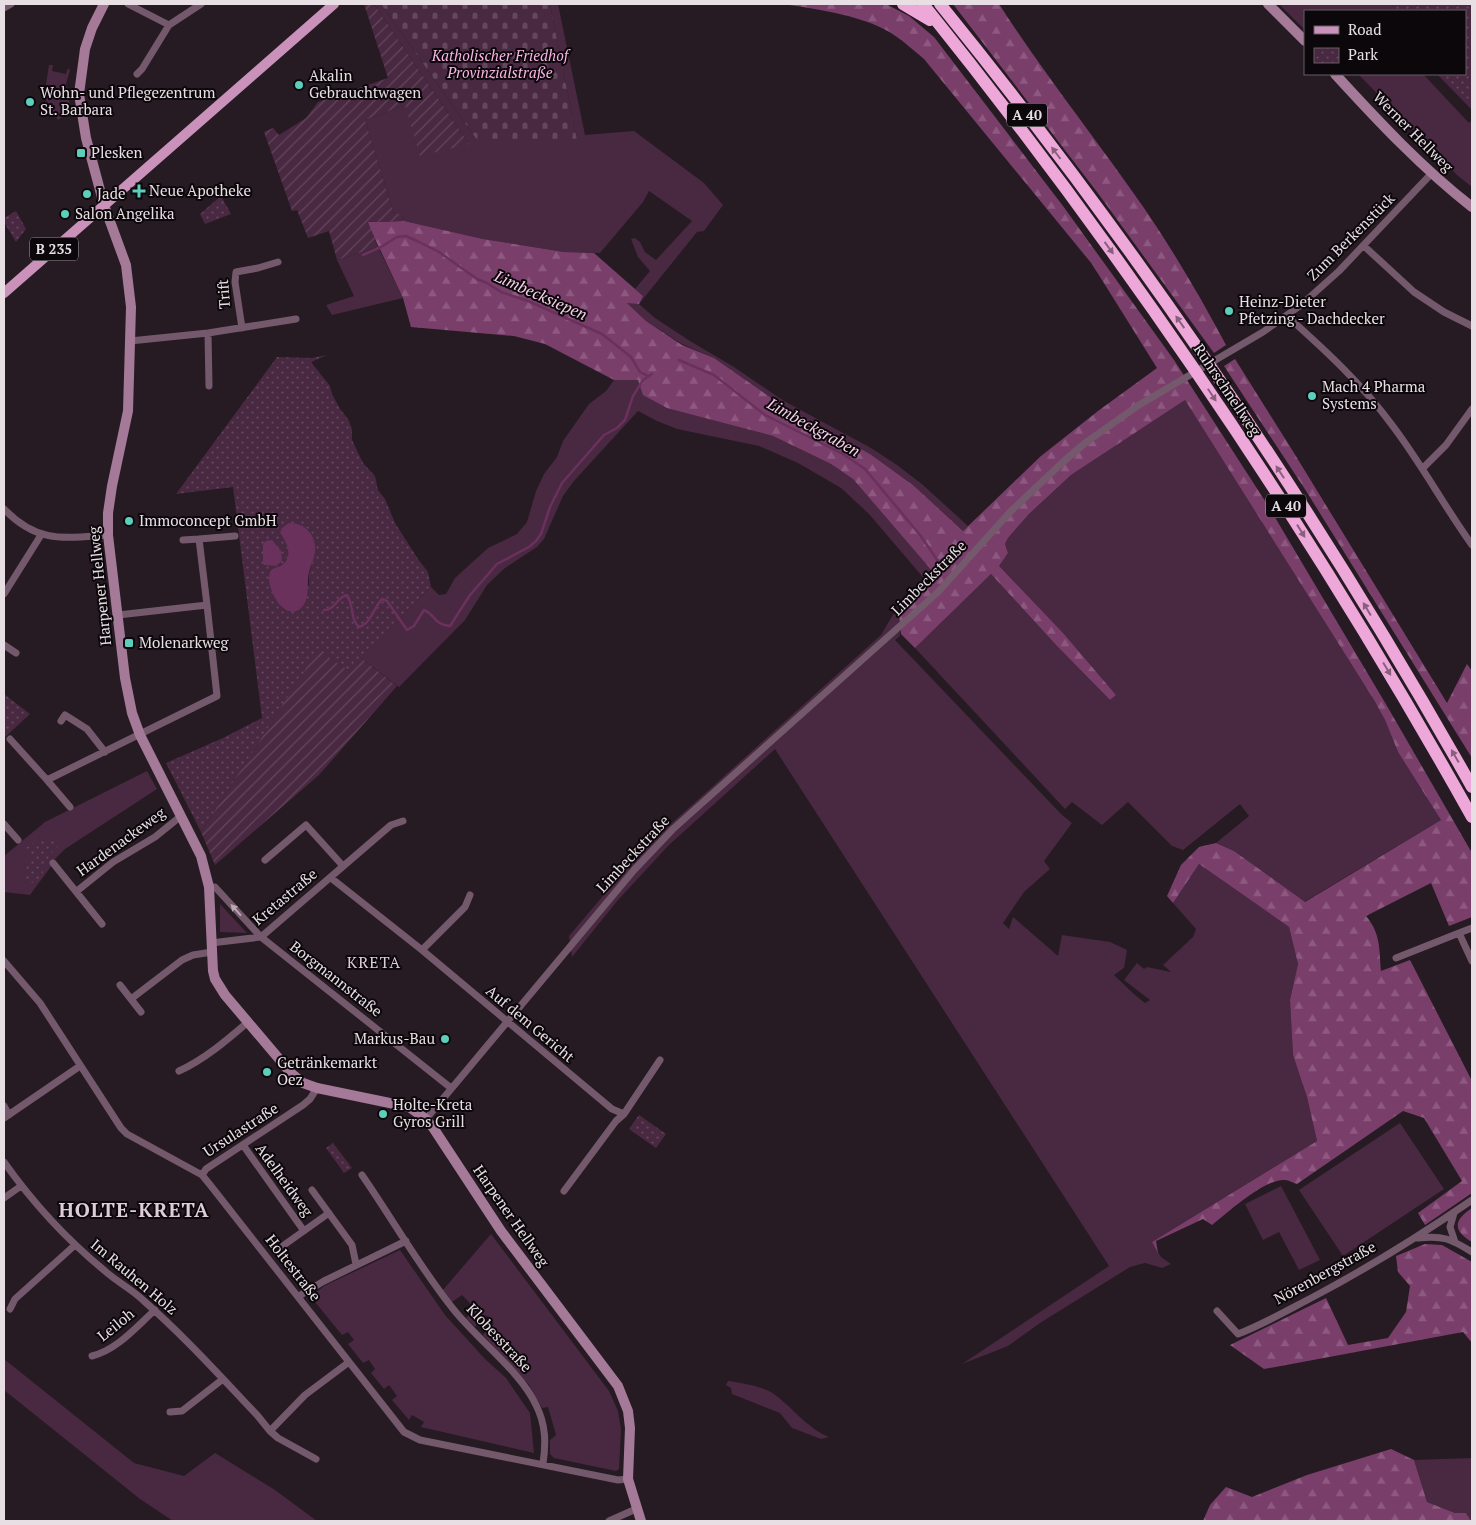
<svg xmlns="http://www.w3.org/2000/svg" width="1476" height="1525" viewBox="0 0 1476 1525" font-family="'PT Serif',serif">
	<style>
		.grass { fill: #492841 }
		.forest { fill: url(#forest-firs) }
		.cemetery { fill: url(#cemetery-stones) }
		.park { fill: url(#park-dots); fill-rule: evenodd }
		.garden { fill: url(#garden-furrows) }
		.water { fill: #6b315d }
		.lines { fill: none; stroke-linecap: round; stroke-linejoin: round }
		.stream { stroke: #6b315d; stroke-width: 2.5 }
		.street { stroke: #74596c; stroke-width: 7 }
		.secondary { stroke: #a57998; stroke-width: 10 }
		.primary { stroke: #ca92ba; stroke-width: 10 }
		.highway { stroke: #eda8d9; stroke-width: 12 }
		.oneway { fill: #88607c }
		.oneway2 { fill: #baa9b5 }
		.poi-dot { fill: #5bcebc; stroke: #0c070a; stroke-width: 2 }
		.labels { text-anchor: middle; stroke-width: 4; stroke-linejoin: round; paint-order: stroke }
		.shield { fill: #0c070a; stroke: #a69ea3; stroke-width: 1 }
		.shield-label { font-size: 14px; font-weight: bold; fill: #e8dfe5 }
		.park-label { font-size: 15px; font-style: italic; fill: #fab3e6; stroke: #0c070a }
		.poi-label { font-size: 15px; fill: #e8dfe5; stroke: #0c070a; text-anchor: start }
		.street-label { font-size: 15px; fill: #e8dfe5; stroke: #0c070a }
		.water-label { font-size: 16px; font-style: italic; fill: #f5d0e9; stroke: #0c070a }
		.neighbourhood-label { font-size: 16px; letter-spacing: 1px; fill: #dcccd7; stroke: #0c070a }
		.district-label { font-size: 20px; font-weight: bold; letter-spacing: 1px; fill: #dcccd7; stroke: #0c070a }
	</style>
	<defs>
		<pattern id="forest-firs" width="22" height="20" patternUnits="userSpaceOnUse" patternTransform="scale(1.25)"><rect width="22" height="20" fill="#7a3e6b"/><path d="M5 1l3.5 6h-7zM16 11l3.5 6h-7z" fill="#8d5980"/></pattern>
		<pattern id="cemetery-stones" width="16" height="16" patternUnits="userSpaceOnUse" patternTransform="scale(1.25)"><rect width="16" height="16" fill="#492841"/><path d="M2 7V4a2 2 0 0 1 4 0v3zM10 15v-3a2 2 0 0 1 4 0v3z" fill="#63475c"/></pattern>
		<pattern id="park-dots" width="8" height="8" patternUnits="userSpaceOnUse" patternTransform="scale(1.25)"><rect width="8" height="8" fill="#492841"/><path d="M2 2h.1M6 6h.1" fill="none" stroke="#63475c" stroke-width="1.8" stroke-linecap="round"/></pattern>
		<pattern id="garden-furrows" width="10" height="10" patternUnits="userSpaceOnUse" patternTransform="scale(1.25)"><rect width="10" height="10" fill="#492841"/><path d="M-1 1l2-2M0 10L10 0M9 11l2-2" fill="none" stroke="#63475c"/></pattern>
	</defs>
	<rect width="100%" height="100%" fill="#261b23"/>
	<path class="grass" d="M374,4H381L477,140H577L550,4H558L585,135L634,131L704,183L723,205L704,231L697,232L639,304L655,318L690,341L734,367L784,401L871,448L897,465L923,485L968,526L963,531L913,485L870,454L780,404L714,358L682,344L646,321L627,303L643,296L635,289L650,271L638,257L631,239L635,238L640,242L645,252L656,260L692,221L649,191L643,202L600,253L564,252L483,239L404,221L402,214H394L365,120L405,105L469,144Z
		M1279,4H1395L1387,11H1305V30Z
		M49,65H53L52,71L66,74L68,68L70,70L66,84L71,111L58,120L44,97Z
		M1358,74H1423L1469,123L1472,120V187L1457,175Z
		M378,247L403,298L332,315L326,305L354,296L337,260Z
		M614,380H638L744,428L773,436L831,464L853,479L935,573L930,585L899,615L900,636L895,640L1061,814L1072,823L1044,861L1050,869L1024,892L1003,923L1009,929L1013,917L1058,956L1062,935L1110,942L1127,950L1124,968L1114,975L1135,995L1145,1003L1150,1000L1124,980L1137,963L1144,969L1147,967L1171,972L1163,965L1193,937L1196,929L1173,903L1199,864L1289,927L1298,964L1290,1000L1293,1055L1307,1097L1317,1141L1152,1242L1161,1257L1171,1264L1162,1268L1145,1263L1130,1267L1040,1323L1008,1346L962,1364L1109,1266L775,749L669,845L618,900L572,957L569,936L630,864L652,841L881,635L894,613L927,582L869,514L841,488L798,463L759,446L677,429L657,421L638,411L574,481L563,496L544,539L537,547L505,568L487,585L465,620L399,687L361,658L431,587L439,595L446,594L455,578L488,548L517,534L527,522L536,491L544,474L557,457L563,441L589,404L606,391Z
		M1185,400L1374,700L1385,720L1398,752L1441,820L1304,902L1234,851L1216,843L1249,816L1240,804L1183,850L1172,846L1128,802L1102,825L1072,802L1065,809L915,648L991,574L1056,645L1110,700L1116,695L1064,634L998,566L1008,553L1005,544L1008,538L1029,514L1071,475Z
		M147,771L157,789L65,849L51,863L52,865L30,895L4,892V856L45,822Z
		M220,904L247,933L220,932Z
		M1400,1123L1444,1189L1343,1256L1299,1190Z
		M1281,1186L1320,1260L1299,1270L1279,1232L1263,1240L1245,1204Z
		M491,1234L609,1391L618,1411L621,1429L619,1469L616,1471L554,1458L550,1454V1440L556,1435L548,1407L542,1408L529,1385L483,1335L494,1323L486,1315L475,1327L466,1318L476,1309L462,1295L452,1302L442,1291Z
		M400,1250L445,1315L485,1359L506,1378L530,1413L534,1453L421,1427L424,1422L412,1415L409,1420L392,1400L397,1396L389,1385L384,1389L371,1373L375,1369L369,1360L363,1363L348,1344L354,1340L348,1332L342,1335L311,1297L324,1286Z
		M4,1359L134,1463L184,1476L215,1453L275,1490L317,1521H173L140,1499L4,1390Z
		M728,1381C742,1383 762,1386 774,1394C793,1408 807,1428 829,1437L821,1439L792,1428L780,1413L732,1394L731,1388L726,1385Z
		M1472,1458V1521H1471L1466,1513H1455L1427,1502L1414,1460Z"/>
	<path class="forest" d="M783,4H886L909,16L934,37L1063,206L1174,360L1267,504L1387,706L1472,853V917L1449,926L1431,883L1366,916C1381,934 1379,949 1381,971L1410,960L1472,1081V1193L1425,1225L1418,1213L1462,1181L1424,1118L1403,1111L1297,1184C1293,1183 1289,1180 1285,1180C1265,1178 1227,1213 1212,1225L1203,1219L1156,1241L1158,1253L1152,1242L1317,1141L1307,1097L1293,1055L1290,1000L1298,964L1289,927L1199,864L1173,903L1167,896L1181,865L1199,847L1216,843L1234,851L1305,902L1441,820L1398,752L1385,720L1374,700L1185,400L1071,475L1029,514L1008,538L1005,544L1008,553L999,566L1064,634L1116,695L1110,700L1056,645L991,574L915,648L901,634L899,615L930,585L927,581L934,573L853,479L831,464L773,436L667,408L643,395L638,380H614L545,344L514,336L411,327L403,298L367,222L404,221L483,239L564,252L594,253L643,296L639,304L627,303L646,321L682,345L714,358L780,404L870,454L913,485L963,531L1041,456L1098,411L1157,368L1092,264L924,59C914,51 905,42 894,35C867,16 816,9 783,4Z
		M953,4H999C1044,74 1096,139 1144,208C1174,252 1201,298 1226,345L1214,353L1097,192Z
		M1235,359L1294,453L1447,703L1467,664L1472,671V758L1308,494L1224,366Z
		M1472,1208V1242C1452,1230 1454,1220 1472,1208Z
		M1425,1244L1442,1245L1472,1262V1343L1463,1332L1264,1369L1230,1345L1326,1298L1348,1345L1388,1338L1406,1312L1410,1286L1398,1272L1396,1256Z
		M1391,1449L1414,1460L1427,1502L1455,1513H1466L1471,1521H1203L1210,1505L1226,1487L1252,1497L1307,1475Z"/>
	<path class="cemetery" d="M381,4H550L577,140H477Z"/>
	<path class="park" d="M1395,4H1472V110L1437,74H1465V11H1387Z
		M221,196L231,214L205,224L200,214Z
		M16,211L26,229L16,242L4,222V218Z
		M327,355L311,362L330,386L332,394L340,409L348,419L352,429V440L363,463L375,476L378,490L385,499L395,523L418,559L428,572L431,587L349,671L318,651L201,832L166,763L223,738L262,718L233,487L176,494L277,357L312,358ZM280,533L315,553L309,573V585L285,610C275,603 275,581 272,570C293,561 293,550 280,533Z
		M4,694L30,714L4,738Z
		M56,837L59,845L49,856L41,877L32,883C27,881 26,877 24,872L32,859L24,851C30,841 44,839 56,837Z
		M639,1115L666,1134L656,1148L629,1129Z
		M333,1143L352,1168L344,1173L326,1148Z"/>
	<path class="garden" d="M364,4H374L469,144L420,156L405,105L365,120L394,214H402L404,221L368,222L378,247L337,260L329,231L308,238L297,210L292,211L264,132L273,128L279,135L306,118L318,102L388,78Z
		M318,650L349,671L361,658L397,686L319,775L215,865L201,832Z"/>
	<path class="water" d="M289,523C306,523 317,536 315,553C314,560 310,566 309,572C306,586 312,606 294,612C290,611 286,611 283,608C275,601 266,583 270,572C272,568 276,568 280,566C294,558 288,544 280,533L282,528Z
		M272,540L281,551L282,561L276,566L264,565L263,564V544L266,541Z"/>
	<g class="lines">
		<path class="stream" d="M363,255L381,247L397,237L406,236L417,241L439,252L477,279L487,283L501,292L528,301L602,334L631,357L640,372L648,376
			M679,360L714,375L765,415L843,454L865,469L920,535L938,561
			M324,610C335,610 337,597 347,595C354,605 350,619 359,627C371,624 374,607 382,599L387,601L407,630L414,626L424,610C436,615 434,625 450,626L470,595L497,564L529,547L536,541L541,534L550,507L562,483L604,435L617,428L625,420L633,396L643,380L652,374"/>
		<path class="street" d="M128,4L169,25L201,4
			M4,8L11,4
			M137,74L142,69L169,25
			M1364,246L1414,292L1444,312L1472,326
			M1287,316C1325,350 1362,384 1392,425C1421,463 1444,506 1472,545
			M242,328L235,282L236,272L258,268L278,262
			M208,333L209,386
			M130,341L208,333L296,319
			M1423,468L1446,445L1472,409
			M4,509C38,544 64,538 108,535
			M183,540L199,539
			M4,594L41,535
			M207,605L199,539L235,536
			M4,645L16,653
			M61,721L65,715L87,729L105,752
			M10,739L47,780L217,696L207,605L118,615
			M47,780L70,807
			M4,824L18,840
			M265,860L306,825L343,866
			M53,863L102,924
			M331,878L422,950L612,1109L624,1114
			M209,887H215L261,937L451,1088
			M77,891L113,862L155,837L181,816
			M1459,933L1472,928
			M211,943L261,937L391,825L403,821
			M422,950L465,907L470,895
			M1396,958L1459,933L1472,961
			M4,961L40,1003L121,1128L127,1134L202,1175L211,1186L404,1432L420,1440L618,1480L628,1479
			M120,985L141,1012
			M131,999L182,960L193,955L212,952
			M179,1071C205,1059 227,1040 248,1022
			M4,1106L9,1115
			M4,1118L80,1066
			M426,1119L634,870L673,829L938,592L1011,511L1063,462L1085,443L1139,405L1263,332L1301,305L1339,271L1432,173
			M243,1145L304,1231
			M4,1162C33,1203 66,1239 105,1271C117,1282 132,1289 144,1301C184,1336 220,1376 257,1415L270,1431L278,1438L316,1459
			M202,1175L206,1169L303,1105L310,1099L317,1088
			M362,1175C393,1220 420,1268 454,1310C478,1340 521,1372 536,1405C546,1425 546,1443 543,1464
			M312,1190L352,1245L356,1264
			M564,1191L616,1121L624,1114L660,1060
			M4,1198L21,1186
			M1454,1213L1450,1227L1455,1242
			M1418,1238C1443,1235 1451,1239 1472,1252
			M277,1250L329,1213
			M299,1296L324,1281L406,1241
			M10,1309L15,1299L75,1245
			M1217,1311L1238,1334C1264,1324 1288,1310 1313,1297C1368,1268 1421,1235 1472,1200
			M92,1356C117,1350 136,1327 155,1310
			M170,1412L182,1411L223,1379
			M270,1431L305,1395L349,1362
			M609,1521L636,1509"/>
		<path class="secondary" d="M104,4L92,28L85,49L79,94L86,138L104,205L126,265L131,307L128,411L112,486L108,513V535L125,678L132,713L140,735L201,856L209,887L213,971L215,979L225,995L291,1073L303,1083L317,1088L409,1107L426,1119L434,1129L501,1231L618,1386L628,1411L630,1428L628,1479L641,1521
			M1268,4L1305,41
			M1335,74C1378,121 1422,168 1472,207"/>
		<path class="primary" d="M4,293L334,4"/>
		<path class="highway" d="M903,4L930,20
			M923,4C1128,259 1312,531 1472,817
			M940,4C1139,249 1317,512 1472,787"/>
	</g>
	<defs><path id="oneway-solid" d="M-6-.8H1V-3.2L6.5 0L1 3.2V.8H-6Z" transform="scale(1.25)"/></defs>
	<g class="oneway">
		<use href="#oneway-solid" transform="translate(1056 153) rotate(-127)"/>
		<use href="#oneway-solid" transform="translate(1109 248) rotate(54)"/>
		<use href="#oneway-solid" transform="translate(1180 322) rotate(-125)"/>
		<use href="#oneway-solid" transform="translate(1212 395) rotate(56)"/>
		<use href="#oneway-solid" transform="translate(1280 472) rotate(-123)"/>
		<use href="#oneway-solid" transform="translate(1301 531) rotate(58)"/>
		<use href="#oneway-solid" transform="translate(1367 609) rotate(-121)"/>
		<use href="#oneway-solid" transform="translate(1387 669) rotate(59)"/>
		<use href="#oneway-solid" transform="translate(1455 756) rotate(-120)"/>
	</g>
	<use class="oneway2" href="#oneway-solid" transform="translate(236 910) rotate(-132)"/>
	<g class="poi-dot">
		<circle cx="299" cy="85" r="5"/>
		<circle cx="30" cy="102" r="5"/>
		<rect x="76" y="148" width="10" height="10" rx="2.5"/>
		<path d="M136.5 183.5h5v5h5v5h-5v5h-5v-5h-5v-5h5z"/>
		<circle cx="87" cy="194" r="5"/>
		<circle cx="65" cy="214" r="5"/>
		<circle cx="1229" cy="311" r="5"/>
		<circle cx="1312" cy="396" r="5"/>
		<circle cx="129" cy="521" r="5"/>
		<rect x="124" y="638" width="10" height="10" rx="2.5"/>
		<circle cx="445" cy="1039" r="5"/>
		<circle cx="267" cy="1072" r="5"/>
		<circle cx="383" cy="1114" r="5"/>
	</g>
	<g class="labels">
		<g class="shield">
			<rect x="1007" y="103.5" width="40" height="23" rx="4"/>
			<rect x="30" y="237.5" width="48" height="23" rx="4"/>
			<rect x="1266" y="494.5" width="40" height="23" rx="4"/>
		</g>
		<g class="shield-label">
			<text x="1027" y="120">A 40</text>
			<text x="54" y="254">B 235</text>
			<text x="1286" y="511">A 40</text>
		</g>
		<g class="park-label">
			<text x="500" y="61">Katholischer Friedhof<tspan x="500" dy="17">Provinzialstraße</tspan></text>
		</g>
		<g class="poi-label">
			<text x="309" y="81">Akalin<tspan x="309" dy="17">Gebrauchtwagen</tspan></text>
			<text x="40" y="98">Wohn- und Pflegezentrum<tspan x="40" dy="17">St. Barbara</tspan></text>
			<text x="91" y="158">Plesken</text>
			<text x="149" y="196">Neue Apotheke</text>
			<text x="97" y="199">Jade</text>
			<text x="75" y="219">Salon Angelika</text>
			<text x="1239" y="307">Heinz-Dieter<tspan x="1239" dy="17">Pfetzing - Dachdecker</tspan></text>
			<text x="1322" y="392">Mach 4 Pharma<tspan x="1322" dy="17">Systems</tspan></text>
			<text x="139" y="526">Immoconcept GmbH</text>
			<text x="139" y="648">Molenarkweg</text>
			<text x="435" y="1044" text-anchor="end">Markus-Bau</text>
			<text x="277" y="1068">Getränkemarkt<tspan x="277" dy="17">Oez</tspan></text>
			<text x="393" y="1110">Holte-Kreta<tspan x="393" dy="17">Gyros Grill</tspan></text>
		</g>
		<g class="street-label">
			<text transform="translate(1413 132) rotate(45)" y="5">Werner Hellweg</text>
			<text transform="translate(1351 237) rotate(-45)" y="5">Zum Berkenstück</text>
			<text transform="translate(224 294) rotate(-94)" y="5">Trift</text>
			<text transform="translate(1227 390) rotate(56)" y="5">Ruhrschnellweg</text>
			<text transform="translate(929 578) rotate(-45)" y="5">Limbeckstraße</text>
			<text transform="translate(100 586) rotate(-96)" y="5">Harpener Hellweg</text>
			<text transform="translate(121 842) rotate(-36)" y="5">Hardenackeweg</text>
			<text transform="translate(633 854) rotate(-47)" y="5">Limbeckstraße</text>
			<text transform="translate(285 897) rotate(-40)" y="5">Kretastraße</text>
			<text transform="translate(336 979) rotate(38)" y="5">Borgmannstraße</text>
			<text transform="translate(530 1024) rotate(40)" y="5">Auf dem Gericht</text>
			<text transform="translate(241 1130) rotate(-33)" y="5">Ursulastraße</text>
			<text transform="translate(284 1180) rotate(54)" y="5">Adelheidweg</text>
			<text transform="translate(511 1216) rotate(55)" y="5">Harpener Hellweg</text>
			<text transform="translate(293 1268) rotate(52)" y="5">Holtestraße</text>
			<text transform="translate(1325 1273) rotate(-29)" y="5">Nörenbergstraße</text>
			<text transform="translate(134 1277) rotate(40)" y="5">Im Rauhen Holz</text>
			<text transform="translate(116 1325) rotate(-39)" y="5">Leiloh</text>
			<text transform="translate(499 1338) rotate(47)" y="5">Klobesstraße</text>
		</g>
		<g class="water-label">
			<text transform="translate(541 295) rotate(24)" y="6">Limbecksiepen</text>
			<text transform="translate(814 427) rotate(29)" y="6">Limbeckgraben</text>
		</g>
		<g class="neighbourhood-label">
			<text x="374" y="968">KRETA</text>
		</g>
		<g class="district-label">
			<text x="134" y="1217">HOLTE-KRETA</text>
		</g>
	</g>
	<rect width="1476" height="1525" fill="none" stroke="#e8dfe5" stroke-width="10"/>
	<rect x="1304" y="10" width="162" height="65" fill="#0c070a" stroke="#645d62"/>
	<rect x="1314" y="26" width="25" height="8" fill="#ca92ba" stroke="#645d62"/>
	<text x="1348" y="35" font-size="15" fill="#e8dfe5">Road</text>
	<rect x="1314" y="48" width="25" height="15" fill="url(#park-dots)" stroke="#645d62"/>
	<text x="1348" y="60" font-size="15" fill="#e8dfe5">Park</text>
</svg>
